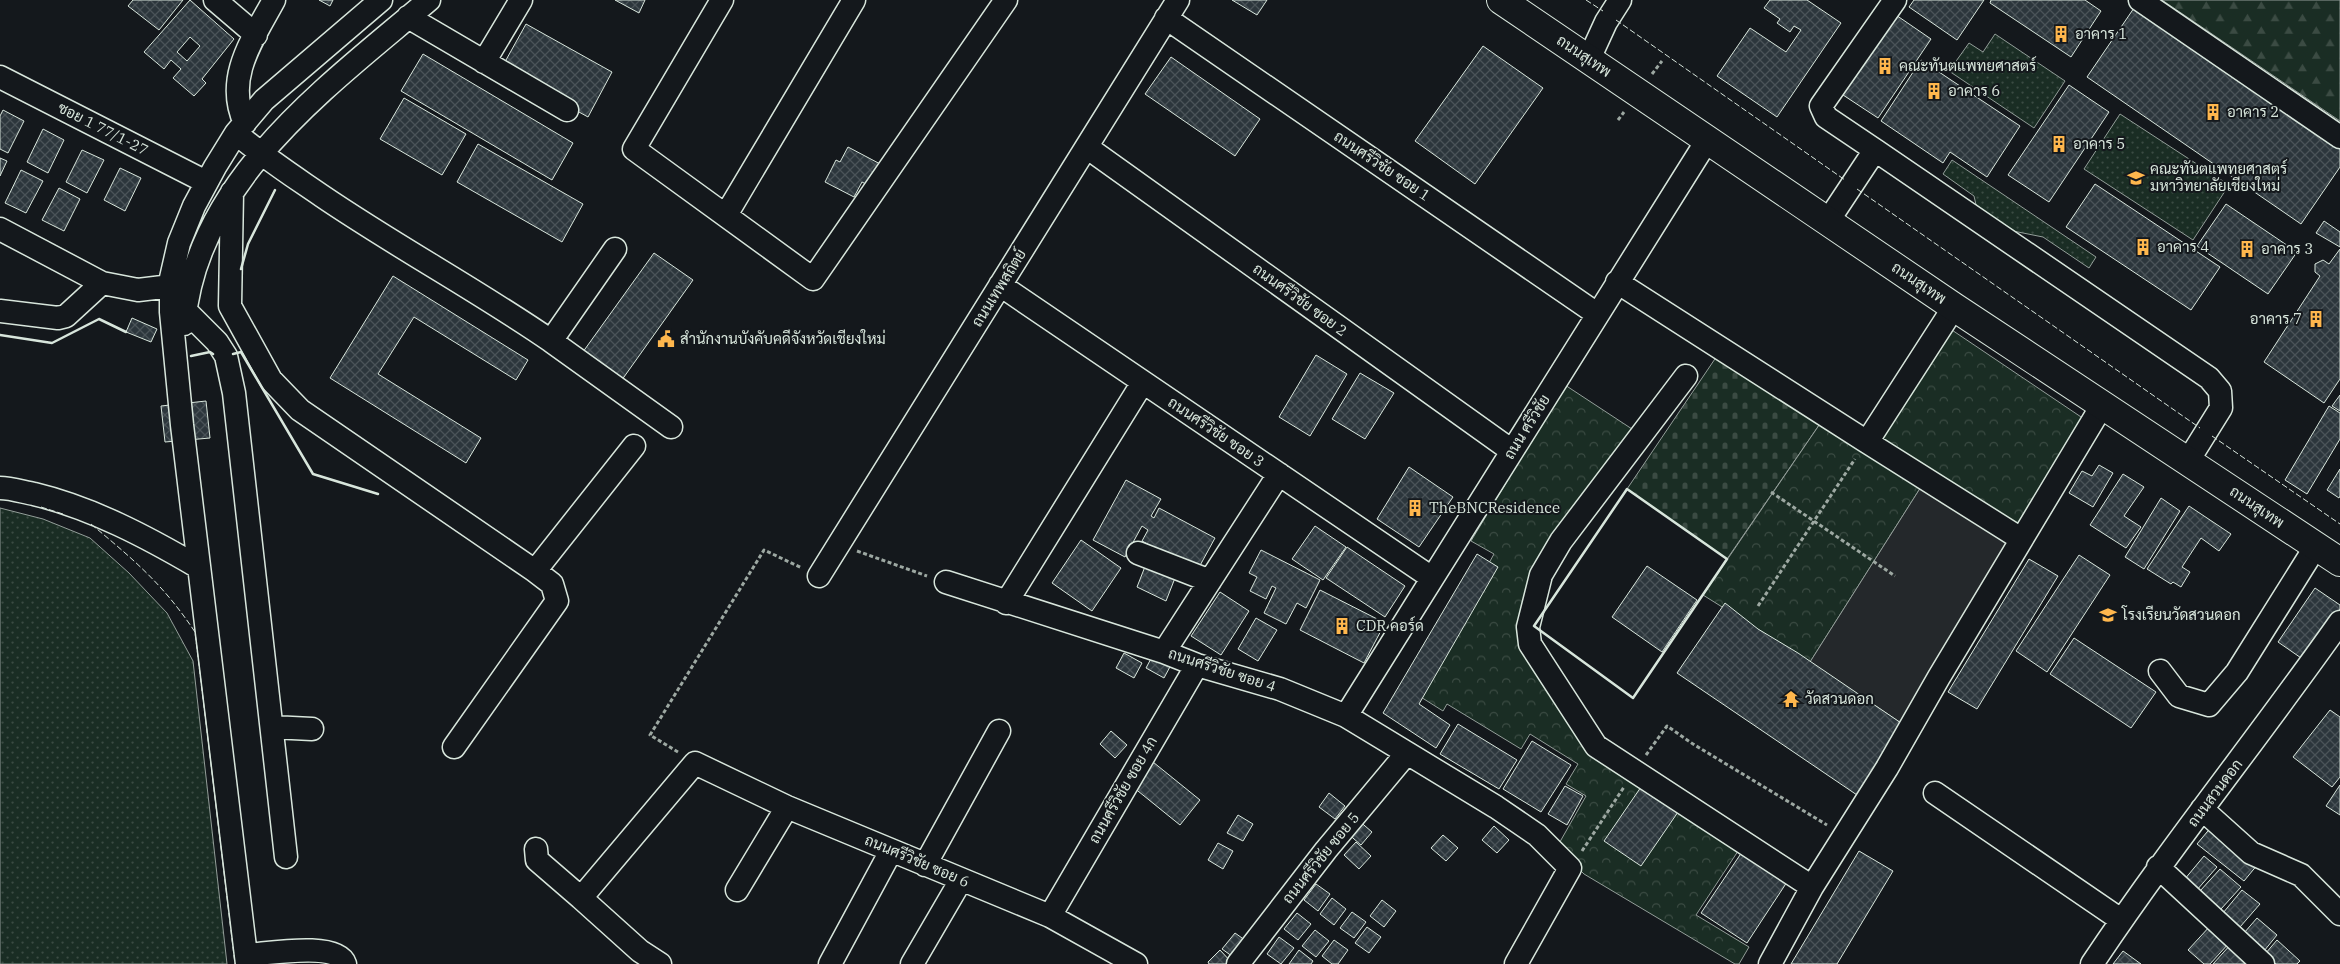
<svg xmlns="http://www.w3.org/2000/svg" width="2340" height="964" viewBox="0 0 2340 964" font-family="'IBM Plex Serif',Sarabun,serif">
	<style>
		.grass { fill: url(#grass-dots); stroke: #939e99 }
		.forest { fill: url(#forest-firs); stroke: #939e99 }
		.cemetery { fill: url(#cemetery-stones); stroke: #939e99 }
		.park { fill: url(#park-crowns); stroke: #939e99 }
		.parking { fill: #24282b; stroke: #939e99 }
		.building { fill: url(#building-cross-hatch); stroke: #d8e6dc; fill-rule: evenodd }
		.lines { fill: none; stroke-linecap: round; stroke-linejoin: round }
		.minor-casing { stroke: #d8e6dc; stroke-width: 25 }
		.major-casing { stroke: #d8e6dc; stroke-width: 30 }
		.path { stroke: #9da8a2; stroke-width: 3; stroke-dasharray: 4 2.5; stroke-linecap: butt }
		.minor { stroke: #14181c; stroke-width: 22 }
		.major { stroke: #14181c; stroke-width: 28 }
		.fence { stroke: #d8e6dc; stroke-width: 1; stroke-dasharray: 6 2.5; stroke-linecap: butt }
		.wall { stroke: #d8e6dc; stroke-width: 2.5 }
		.labels { text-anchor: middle; stroke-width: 4; stroke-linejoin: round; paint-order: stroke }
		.poi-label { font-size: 15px; fill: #d8e6dc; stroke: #14181c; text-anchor: start }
		.street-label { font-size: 15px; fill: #d8e6dc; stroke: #14181c }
	</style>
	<defs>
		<pattern id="grass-dots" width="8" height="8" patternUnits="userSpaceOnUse" patternTransform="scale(1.25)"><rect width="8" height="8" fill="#1a2d24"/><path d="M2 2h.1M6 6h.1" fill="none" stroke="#3b4b43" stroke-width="1.8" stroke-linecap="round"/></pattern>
		<pattern id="forest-firs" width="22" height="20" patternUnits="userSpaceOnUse" patternTransform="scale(1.25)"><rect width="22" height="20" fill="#1a2d24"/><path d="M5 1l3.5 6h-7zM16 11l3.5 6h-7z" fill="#3b4b43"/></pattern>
		<pattern id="cemetery-stones" width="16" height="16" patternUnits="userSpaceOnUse" patternTransform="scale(1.25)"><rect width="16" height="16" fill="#1a2d24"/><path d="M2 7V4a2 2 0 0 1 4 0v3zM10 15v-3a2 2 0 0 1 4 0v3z" fill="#3b4b43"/></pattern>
		<pattern id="park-crowns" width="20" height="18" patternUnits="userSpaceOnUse" patternTransform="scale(1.25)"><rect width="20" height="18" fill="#1a2d24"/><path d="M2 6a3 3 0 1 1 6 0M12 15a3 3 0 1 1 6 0" fill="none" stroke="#3b4b43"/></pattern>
		<pattern id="building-cross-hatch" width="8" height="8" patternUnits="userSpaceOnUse" patternTransform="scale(1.25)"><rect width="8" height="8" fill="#2c363c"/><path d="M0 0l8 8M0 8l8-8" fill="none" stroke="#4a5358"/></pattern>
	</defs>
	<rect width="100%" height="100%" fill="#14181c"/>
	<path class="grass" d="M1995,34L2065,81L2034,128L1949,71L1969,43L1983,52Z
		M2120,114L2229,185L2193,240L2084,169Z
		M1952,160L2096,257L2089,268L2043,237L2008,230L1977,209L1974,196L1943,174Z
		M0,508L43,519L90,538L129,573L167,613L193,661L227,964H0Z"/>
	<path class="forest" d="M2162,0H2340V121Z"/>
	<path class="cemetery" d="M1723,347L1826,415L1727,559L1627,489Z"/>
	<path class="park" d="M1943,324L2090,423L2021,539L1926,479L1810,662L1703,595L1826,415L1867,441Z
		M1565,385L1632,429L1608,464L1519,638L1594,752L1742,845L1696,915L1749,947L1739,964H1735L1584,874L1557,847L1586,796L1566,784L1578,764L1530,734L1521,749L1447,704L1443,711L1416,694L1494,554L1471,541Z"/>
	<path class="parking" d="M1926,479L2021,539L1904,725L1810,662Z"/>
	<path class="building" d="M133,0H183L159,30L128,6Z
		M190,0L234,39L202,79L206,83L194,96L173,78L181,69L171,60L164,69L144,52ZM190,37L200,46L187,61L177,52Z
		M319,0H333L330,6Z
		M615,0H645L639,13Z
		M1232,0H1267L1257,15Z
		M1770,0H1807L1841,23L1777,117L1717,76L1750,28L1786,52L1801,30L1794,26L1790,32L1777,23L1780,19L1764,8Z
		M1914,0H1984L1957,40L1909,7Z
		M1991,0H2085L2101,11L2071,57L1990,3Z
		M2134,8L2340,148V167L2301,224L2087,77Z
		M1893,13L1931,39L1878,118L1840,93Z
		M526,24L612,72L588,117L501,69Z
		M1483,46L1543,88L1475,184L1415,141Z
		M423,54L573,143L552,180L401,91Z
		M1171,57L1260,119L1235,156L1145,94Z
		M1921,60L2020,126L1987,177L1950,152L1943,163L1881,121Z
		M2069,85L2109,112L2049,202L2008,175Z
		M404,98L466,134L442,175L380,139Z
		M3,110L24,121L8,153L0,149V116Z
		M43,129L64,140L48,173L27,162Z
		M478,144L583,204L562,242L457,182Z
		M848,147L884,166L873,188L862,182L854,197L825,182L836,160L840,162Z
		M82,150L104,160L87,193L66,182Z
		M0,158L7,161L0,176Z
		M120,168L141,178L125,211L104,200Z
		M21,170L43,181L26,213L5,203Z
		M2095,184L2220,267L2191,310L2066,227Z
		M59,188L80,199L64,231L42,220Z
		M2226,204L2297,252L2268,294L2197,246Z
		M2324,221L2340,232V247L2316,233Z
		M2340,249V379L2324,403L2264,362L2320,276L2315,272V264L2323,260L2329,264Z
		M654,253L693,280L619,384L580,356Z
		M393,276L528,360L516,380L414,317L378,374L481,438L466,463L330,378Z
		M132,318L157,329L151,342L126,332Z
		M1316,355L1347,374L1310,436L1279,417Z
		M1360,373L1394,393L1365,439L1332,419Z
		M2340,395V411L2332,406Z
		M206,401L210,438L165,442L161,406Z
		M2329,406L2340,413V439L2307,494L2285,480Z
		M2099,465L2113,473L2093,507L2069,493L2082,471L2092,476Z
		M1409,467L1453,497L1419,547L1377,519Z
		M2340,469V496L2339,498L2327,490Z
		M2123,474L2144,487L2124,516L2141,527L2126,548L2090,525Z
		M1126,480L1161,499L1151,516L1154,518L1159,508L1215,538L1197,571L1142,541L1148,530L1142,526L1125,557L1093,540Z
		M2161,498L2180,511L2144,569L2125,557Z
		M2189,506L2231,534L2219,551L2201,538L2182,567L2190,572L2181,587L2173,582L2171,584L2147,569Z
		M1315,526L1346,547L1323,580L1292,559Z
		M1081,540L1121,568L1092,611L1052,583Z
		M1347,547L1405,586L1385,617L1326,578Z
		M1261,550L1320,580L1306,608L1297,603L1286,624L1264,613L1276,588L1272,586L1266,599L1250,591L1257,577L1249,573Z
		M1477,554L1498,567L1419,704L1450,725L1436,748L1383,713Z
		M2079,555L2110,575L2047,672L2016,651Z
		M2029,559L2058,576L1977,709L1948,692Z
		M1146,564L1175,578L1166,601L1137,587Z
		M1647,566L1697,600L1662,652L1612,617Z
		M2315,588L2340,605V609L2304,660L2278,642Z
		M1320,590L1385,623L1364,663L1300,630Z
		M1220,592L1249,611L1221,655L1191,636Z
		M1725,603L1758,629L1798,653L1904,725L1857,795L1677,673Z
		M1256,618L1277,630L1258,661L1238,649Z
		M2074,638L2156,692L2131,728L2050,674Z
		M1124,653L1142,663L1134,678L1116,668Z
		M1154,653L1172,663L1164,678L1146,668Z
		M2330,710L2340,717V777L2332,787L2293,757Z
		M1458,724L1517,760L1499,789L1440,754Z
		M1111,731L1127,745L1115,758L1100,744Z
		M1532,741L1571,765L1541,812L1503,789Z
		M1153,762L1200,800L1180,825L1133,787Z
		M2340,785V815L2326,806Z
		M1565,786L1583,796L1567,825L1548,814Z
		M1641,787L1678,812L1641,866L1604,841Z
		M1329,793L1345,806L1335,819L1319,807Z
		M1238,815L1253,824L1243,841L1227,833Z
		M1357,819L1372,832L1361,845L1346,832Z
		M1494,826L1509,840L1497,853L1482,840Z
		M2212,826L2258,864L2244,881L2197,844Z
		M1443,835L1458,848L1446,861L1431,848Z
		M1356,842L1371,856L1359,869L1344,855Z
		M1218,843L1233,851L1223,869L1208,860Z
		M1859,851L1893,871L1837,964H1791Z
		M1742,852L1787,882L1747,943L1701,913Z
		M2204,856L2217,867L2196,891L2184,880Z
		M2220,869L2241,887L2221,909L2200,891Z
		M1316,884L1330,894L1318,911L1304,900Z
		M2242,890L2260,904L2240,927L2223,913Z
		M1332,898L1346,909L1334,925L1320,914Z
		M1382,900L1396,911L1384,927L1370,916Z
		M1352,912L1366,922L1354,938L1340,928Z
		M1297,913L1311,924L1298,940L1284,929Z
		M2257,918L2277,935L2264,951L2244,933Z
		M2211,925L2230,942L2210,964H2204L2188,950Z
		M1367,927L1381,937L1369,953L1355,943Z
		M1315,930L1329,941L1316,957L1302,946Z
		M1235,933L1249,943L1236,959L1222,949Z
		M1279,937L1294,948L1281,964L1267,954Z
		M1334,940L1348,950L1338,964H1332L1322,956Z
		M2277,940L2300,961L2297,964H2276L2265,954Z
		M2232,943L2249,959L2244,964H2213Z
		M1220,950L1233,964H1209L1208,962Z
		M1299,950L1313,961L1311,964H1289Z
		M2123,951L2141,964H2113Z"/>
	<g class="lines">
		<g class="minor-casing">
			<path id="minor" d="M215,0L256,35
				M722,0L634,149L813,279L1006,0
				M2140,0L2340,137
				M408,17L567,110
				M1166,18L1597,314
				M1589,59L1606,22L1620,0
				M484,62L521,0
				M0,77L206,182
				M245,123C224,78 253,39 274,0
				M236,133C263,157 293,176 322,196C397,247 477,290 551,341L615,249
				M1088,148L1512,451
				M1875,150L2209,378L2220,391L2221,408L2188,461
				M232,192L230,306L271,380L300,410L535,571L634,446
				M726,215L854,0
				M1828,221L1875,150L1826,117L1821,106L1895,0
				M0,229L102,283L138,290L171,286
				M1617,282L1867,442
				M1000,285L1432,578
				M1954,307L1867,442L2021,539
				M185,310L217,342L226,356L234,393L286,857
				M0,311L58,318L66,316L102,283
				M184,324C196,180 327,87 429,0
				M551,341L671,427
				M1686,376L1561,541L1541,575L1528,627L1530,644L1596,746L1812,887
				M0,488C11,488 23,492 34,494C92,508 147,537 198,567
				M1138,553L1210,581
				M819,576L1178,0
				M946,582L1164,652L1197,665L1280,689L1346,716L1496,807L1537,835L1570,868L1516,964
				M1006,603L1143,382
				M1164,652L1279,474
				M2160,671L2179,696L2209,705L2237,672L2316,546
				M1346,716L1708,139
				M272,727L312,729
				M454,747L557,601L552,584L535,571
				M1935,793L2121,920
				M2202,809L2251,853L2301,875L2340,914
				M536,849L537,860L581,898
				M925,865L999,731
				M2158,867L2263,964
				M737,890L787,807
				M1050,916L1197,665
				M246,955C267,954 337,941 345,964
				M247,964L182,425L171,312V278L179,243L194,206L215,167L236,133L264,100L381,0
				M660,964L640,951L581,898L695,763L787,807L1050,916L1136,964
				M830,964L891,851
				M912,964L961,880
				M1238,964L1326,850L1407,753
				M1770,964L1812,887L1887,768L1939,677L2103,404
				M2092,964C2170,847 2259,737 2340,622"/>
		</g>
		<g class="major-casing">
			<path id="major" d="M1501,0L1954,307L2340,562"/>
		</g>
		<path class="path" d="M1652,74L1662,61
			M1618,120L1624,112
			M1771,492L1895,576
			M857,551L927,576
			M1758,606L1855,459
			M678,752L650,735L764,550L802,568
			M1646,755L1667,726L1693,744L1827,825
			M1582,851L1624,787"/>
		<use href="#minor" class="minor"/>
		<use href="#major" class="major"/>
		<path class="fence" d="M1586,0L1603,11
			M1616,20L1845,180
			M1857,189L2200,428
			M2212,436L2340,524
			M41,507L63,514
			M91,524C134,560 163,584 195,632L235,964"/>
		<path class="wall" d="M241,269L248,244L275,190
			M0,335L52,343L99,319L126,332
			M233,354L241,352L313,474L378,494
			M191,356L210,352L213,354
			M1627,489L1727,559L1633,698L1534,626Z"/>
	</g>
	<defs>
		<g id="building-bare" transform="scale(1.35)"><path d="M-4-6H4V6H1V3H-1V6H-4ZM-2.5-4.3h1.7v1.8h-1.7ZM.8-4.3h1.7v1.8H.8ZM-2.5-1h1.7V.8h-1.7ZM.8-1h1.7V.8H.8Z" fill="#ffb74d" stroke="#14181c" stroke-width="2.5" paint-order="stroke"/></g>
		<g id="university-bare" transform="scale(1.35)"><path d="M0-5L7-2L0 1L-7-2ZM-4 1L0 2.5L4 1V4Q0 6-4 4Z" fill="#ffb74d" stroke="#14181c" stroke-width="2.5" paint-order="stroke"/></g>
		<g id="civic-bare" transform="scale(1.35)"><path d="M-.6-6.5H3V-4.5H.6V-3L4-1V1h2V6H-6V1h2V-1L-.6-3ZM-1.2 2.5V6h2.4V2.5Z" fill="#ffb74d" stroke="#14181c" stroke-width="2.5" paint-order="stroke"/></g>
		<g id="school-bare" transform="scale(1.35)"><path d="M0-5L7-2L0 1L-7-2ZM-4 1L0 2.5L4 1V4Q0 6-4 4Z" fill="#ffb74d" stroke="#14181c" stroke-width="2.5" paint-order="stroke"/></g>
		<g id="temple-bare" transform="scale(1.35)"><path d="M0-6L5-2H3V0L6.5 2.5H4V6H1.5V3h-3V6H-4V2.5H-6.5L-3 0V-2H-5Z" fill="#ffb74d" stroke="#14181c" stroke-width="2.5" paint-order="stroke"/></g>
	</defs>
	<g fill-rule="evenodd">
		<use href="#building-bare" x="2061" y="34"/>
		<use href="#building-bare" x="1885" y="66"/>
		<use href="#building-bare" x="1934" y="91"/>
		<use href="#building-bare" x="2213" y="112"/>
		<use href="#building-bare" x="2059" y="144"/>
		<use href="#university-bare" x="2136" y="178"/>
		<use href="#building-bare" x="2143" y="247"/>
		<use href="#building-bare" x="2247" y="249"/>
		<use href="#building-bare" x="2316" y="319"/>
		<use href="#civic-bare" x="666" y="339"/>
		<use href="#building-bare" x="1415" y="508"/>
		<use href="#school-bare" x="2108" y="615"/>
		<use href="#building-bare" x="1342" y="626"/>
		<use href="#temple-bare" x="1791" y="699"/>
	</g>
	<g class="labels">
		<g class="poi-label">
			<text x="2075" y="39">อาคาร 1</text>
			<text x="1899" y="71">คณะทันตแพทยศาสตร์</text>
			<text x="1948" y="96">อาคาร 6</text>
			<text x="2227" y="117">อาคาร 2</text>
			<text x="2073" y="149">อาคาร 5</text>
			<text x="2150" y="174">คณะทันตแพทยศาสตร์<tspan x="2150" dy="17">มหาวิทยาลัยเชียงใหม่</tspan></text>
			<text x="2157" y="252">อาคาร 4</text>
			<text x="2261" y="254">อาคาร 3</text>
			<text x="2302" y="324" text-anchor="end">อาคาร 7</text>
			<text x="680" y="344">สำนักงานบังคับคดีจังหวัดเชียงใหม่</text>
			<text x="1429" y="513">TheBNCResidence</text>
			<text x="2122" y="620">โรงเรียนวัดสวนดอก</text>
			<text x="1356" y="631">CDR คอร์ด</text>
			<text x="1805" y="704">วัดสวนดอก</text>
		</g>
		<g class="street-label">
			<text transform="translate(1584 56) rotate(34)" y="5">ถนนสุเทพ</text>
			<text transform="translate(103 129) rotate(27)" y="5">ซอย 1 77/1-27</text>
			<text transform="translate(1382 166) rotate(34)" y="5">ถนนศรีวิชัย ซอย 1</text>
			<text transform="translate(1919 283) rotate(34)" y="5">ถนนสุเทพ</text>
			<text transform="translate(999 288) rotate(-58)" y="5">ถนนเทพสถิตย์</text>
			<text transform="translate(1300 300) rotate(36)" y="5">ถนนศรีวิชัย ซอย 2</text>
			<text transform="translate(1527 427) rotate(-58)" y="5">ถนน ศรีวิชัย</text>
			<text transform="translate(1216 432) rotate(34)" y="5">ถนนศรีวิชัย ซอย 3</text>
			<text transform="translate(2257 507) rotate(34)" y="5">ถนนสุเทพ</text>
			<text transform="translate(1222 670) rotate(18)" y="5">ถนนศรีวิชัย ซอย 4</text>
			<text transform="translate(1123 790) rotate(-60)" y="5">ถนนศรีวิชัย ซอย 4ก</text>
			<text transform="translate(2215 793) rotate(-53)" y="5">ถนนสวนดอก</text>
			<text transform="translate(1321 858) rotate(-51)" y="5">ถนนศรีวิชัย ซอย 5</text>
			<text transform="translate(917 861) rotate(23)" y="5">ถนนศรีวิชัย ซอย 6</text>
		</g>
	</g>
</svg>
